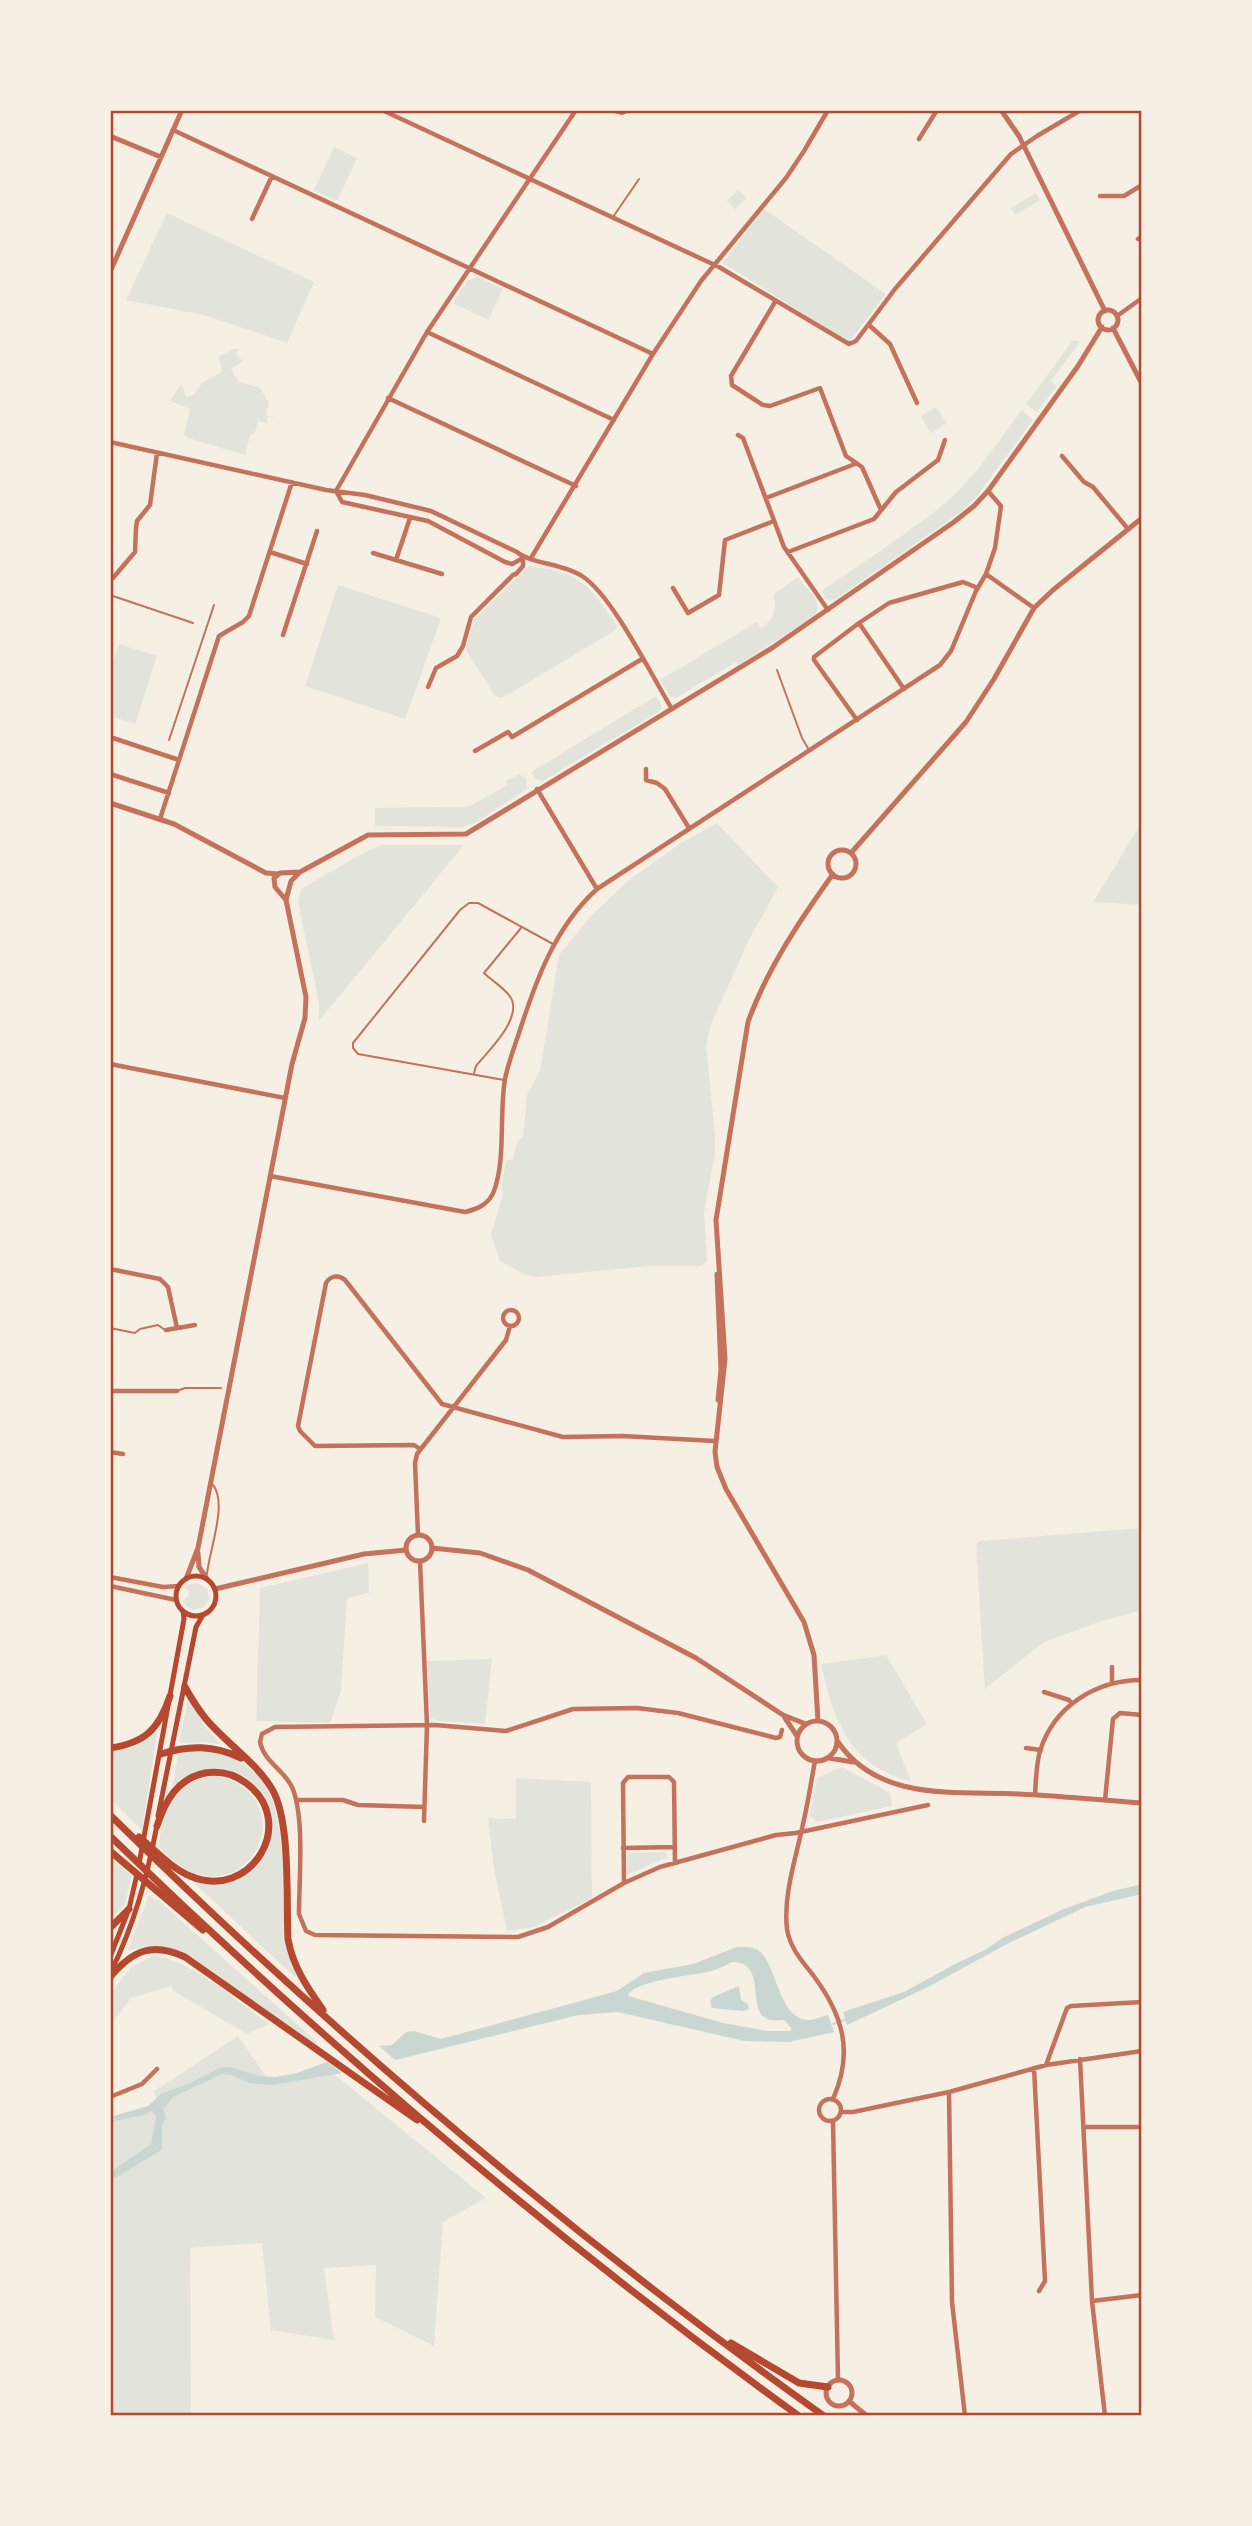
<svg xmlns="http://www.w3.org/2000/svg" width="1252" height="2526" viewBox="0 0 1252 2526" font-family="'Open Sans',sans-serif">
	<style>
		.green { fill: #e2e4dc }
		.water { fill: #c9d6d2; fill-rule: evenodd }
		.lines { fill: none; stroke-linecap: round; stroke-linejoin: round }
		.stream { stroke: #c9d6d2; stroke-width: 2 }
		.service { stroke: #c5725c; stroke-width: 2 }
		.minor { stroke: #c5725c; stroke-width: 4.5 }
		.tertiary { stroke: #c5725c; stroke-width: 5 }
		.secondary { stroke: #b5482f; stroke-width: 5 }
		.motorway { stroke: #b5482f; stroke-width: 7 }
		.neatline { fill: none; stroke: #b5482f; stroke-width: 2.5 }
	</style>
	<rect width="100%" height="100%" fill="#f6efe4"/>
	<path class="green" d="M334,147L357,158L337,201L314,190Z
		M738,190L747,198L735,209L727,201Z
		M1036,193L1040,200L1015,215L1011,208Z
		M764,209L886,294L849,342L723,263Z
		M167,213L314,282L287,343L204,315L126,300Z
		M478,277L503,289L488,320L453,303L468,280Z
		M1073,340L1080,342L1051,381L1057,386L1037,412L1026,404Z
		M232,349H238L236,354L243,361L231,369L239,382L260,388L269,403L266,415L277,419L268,417L267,422L269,424L258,421L255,433L250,436L245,455L188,438L184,435L190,409L170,401L180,386L182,385L186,397L194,395L202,383L222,372L219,357Z
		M936,407L947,423L931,433L921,416Z
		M1022,410L1033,420L977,496L962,511L836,599L829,600L824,598L825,596L821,591C864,561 910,533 950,499C978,473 999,440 1022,410Z
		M529,566C580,572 590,585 617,626L614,631L509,694L501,698L495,696L465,648L475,619Z
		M798,577C808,590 824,602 815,615L738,665L736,662L676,698L670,696L660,680L757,622L761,628C776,618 775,611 774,594Z
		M338,585L441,618L405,719L305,686Z
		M119,644L157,656L135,724L110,716V670Z
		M656,696L662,706L660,711L543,781L535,779L531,772Z
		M519,774L526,778L527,789L475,823L463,827L375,826V808L468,807L508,785L506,781Z
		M1142,822V905L1093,902Z
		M717,823L778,887L748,942L711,1024L706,1045L715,1135V1153L704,1212L707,1261L702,1266H649L536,1277L523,1274L500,1261L491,1235L503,1194L501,1189L506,1161L513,1159L517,1142L523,1137L527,1095L540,1071L559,955L591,916L629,880L681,843Z
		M382,845H464L319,1021V1003L298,902L301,889L365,852Z
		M1142,1528V1610L1102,1621L1044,1642L985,1689L976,1544L979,1541Z
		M368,1563L369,1593L347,1598L341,1691L330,1723L256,1721L260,1588Z
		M197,1583L207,1589L209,1600L204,1607L194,1610L187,1607L182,1600L188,1597L189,1592L185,1588L190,1584Z
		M886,1655L927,1724L896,1743L911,1781C848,1766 834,1720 821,1664Z
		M492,1659L485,1724L439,1721L430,1718L427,1661Z
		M188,1699L206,1728L222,1745L207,1742L179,1743Z
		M155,1732L157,1733L142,1830L110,1799V1751L132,1748Z
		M198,1750C321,1760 262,1901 297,1976L295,1977L193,1882V1880C208,1878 235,1878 247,1873C287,1855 273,1775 228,1771C223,1771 217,1773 212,1773C196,1776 185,1777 172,1788L179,1751Z
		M842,1767L890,1793L892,1806L817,1822L810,1815L817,1778Z
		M218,1776C298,1797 258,1896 194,1873C180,1868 170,1857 159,1847C162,1808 173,1779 218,1776Z
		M516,1778L591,1782L592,1898L534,1927L507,1931L494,1869L488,1818L516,1819Z
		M665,1852L668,1857L627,1875V1856L629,1853Z
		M110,1857L132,1876L125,1904L110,1921Z
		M149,1895L155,1901L157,1899L317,2042L315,2044L187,1954C166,1945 149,1942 127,1952Z
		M154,1955C197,1964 234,1999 269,2024L247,2034L172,1990V1986L131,1998L110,2027V1995L130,1968Z
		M238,2036L270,2082L334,2074L486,2198L443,2222L434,2346L375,2317L376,2265L324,2268L334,2340L271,2330L262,2243L190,2248L191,2416H110V2181L162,2150V2126L166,2117L163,2109L158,2106L154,2091Z
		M152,2111L156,2116L151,2144L110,2172V2122L145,2115Z"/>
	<path class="water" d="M1142,1884V1894L1085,1907L1009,1943L928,1987L847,2025L843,2012L904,1992L957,1963L985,1950L1004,1937L1064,1909L1113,1891Z
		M737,1947C744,1947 752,1946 758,1950C777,1963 778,2018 807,2020C813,2021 822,2016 828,2015L834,2032L789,2042L744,2041L618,2012L579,2015L395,2060L379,2046L392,2045L406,2032L414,2031L441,2039L617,1991L644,1973L693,1964ZM732,1962C768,1962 746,2009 767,2019C771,2021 778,2020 784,2020L792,2029L790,2031H768L723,2023L628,1996C633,1980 693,1976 711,1971C719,1969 725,1965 732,1962Z
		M739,1986L741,2000L748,2004L749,2009L743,2011L712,2008L710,2001L713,1997Z
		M327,2062L342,2073L272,2085L248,2083L233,2075L222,2074L173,2097L163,2109L166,2117L162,2126V2150L110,2181V2172L151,2144L156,2116L152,2111L145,2115L110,2122V2117L148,2106L162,2093L188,2084L222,2067H231L259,2076L275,2077L297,2073Z"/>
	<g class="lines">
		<path class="stream" d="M833,2024L847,2019"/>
		<path class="service" d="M607,110L622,114L632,110
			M613,217L639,179
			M110,595L193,623
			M777,670L802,738L809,750
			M169,740L214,605
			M474,1073L476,1066C488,1051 520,1021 512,1000C508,990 492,981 484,973L521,928
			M504,1080L358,1054L353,1048V1043L460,910L469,903H478L553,944
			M110,1328L135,1333L140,1329L158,1325L165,1330
			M177,1391L185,1388H221
			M207,1574C209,1551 228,1503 213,1485"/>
		<path class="minor" d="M382,110L719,267L849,344L856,341L895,289L1011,154L1037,136L1081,110
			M173,130L653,354
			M919,139L937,110
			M1100,196H1124L1142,185
			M252,219L272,176
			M1138,239L1142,236
			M775,302L731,376L732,385L763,405L770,406L820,388L846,456L862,467L881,510
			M1117,316L1142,298
			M869,325L890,344L917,403
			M427,332L614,420
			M388,398L576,486
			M738,435L743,438L784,547L828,610
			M110,442L326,490L365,495L431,511L517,552C529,563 564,564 582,576C613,596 651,675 672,709
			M1062,456L1084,482L1093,487L1128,529
			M336,491L427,332L576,110
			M336,491L342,502L428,521L505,562L512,564L523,558
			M766,498L855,464
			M270,552L307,564
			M788,552L874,519L896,492L938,460L945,440
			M373,553L442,574
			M531,558L653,354L701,281L786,178L804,151L828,110
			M396,560L410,518
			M986,574L1034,608
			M110,577L113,578L135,552L136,528L137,521L150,505L157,453
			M673,588L688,613L719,595L725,540L774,521
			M859,623L889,603L963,582L978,588
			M283,635L317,531
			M428,687L436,668L457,656L463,646L471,617L513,575L516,574L523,566V559
			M857,720L814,660V657L859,623L904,689
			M110,737L179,760
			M475,751L508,732L512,737L642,659
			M646,769V780L657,783L665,789L689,828
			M110,774L169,793
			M537,789L597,889
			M160,819L219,636L243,622L249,616L292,482
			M110,1064L285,1098
			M270,1176L465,1212C478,1209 489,1204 494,1191C506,1158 499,1114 505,1079C508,1064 514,1048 519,1033C536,980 555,927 597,889L940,665L951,651L976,591L986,574L995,548L1001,506L988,491
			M110,1269L160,1279L168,1287L177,1328
			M503 1318a8 8 0 1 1 16 0a8 8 0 1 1-16 0Z
			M166,1330L195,1325
			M110,1391H177
			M420,1449L414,1445L315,1446L300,1431L298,1426L326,1283C330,1276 338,1274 345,1280L442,1404L563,1437L622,1436L715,1441
			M110,1452L123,1454
			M418,1535L415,1463L417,1454L506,1340L510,1326
			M420,1561L427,1725L424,1821
			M110,1577L163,1587L179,1586
			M110,1586L176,1600
			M1112,1683V1667
			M1044,1692L1069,1700L1072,1704
			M782,1730L780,1737L776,1738L678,1713L637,1708L573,1709L506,1731L435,1725L275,1727L262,1734L260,1742C264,1762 284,1770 292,1787C305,1817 299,1879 299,1914L306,1931L315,1935L518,1937L548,1927L624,1883L660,1867L776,1835L796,1833L928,1805
			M1026,1748L1041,1750
			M815,1761C811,1782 808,1803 803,1824C796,1858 783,1895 787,1929C790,1948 802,1961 813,1975C843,2015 854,2052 833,2099
			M1035,1795C1036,1780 1036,1765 1040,1751C1054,1706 1096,1680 1142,1680
			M297,1800H343L358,1805L424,1807
			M1105,1800L1113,1719L1120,1713L1142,1715
			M623,1848L674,1847
			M624,1883L623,1783L628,1777H669L674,1782L675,1863
			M1080,2059L1092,2301L1105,2416
			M1046,2065L1067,2008L1071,2006L1142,2002
			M1034,2068L1045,2281L1039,2291
			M949,2092L952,2302L965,2416
			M110,2097L142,2084L157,2069
			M819 2110a11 11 0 1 1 22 0a11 11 0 1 1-22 0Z
			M842,2112H853L949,2092L1046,2065L1142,2051
			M833,2121L838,2380
			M1083,2127H1142
			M1092,2301L1142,2295"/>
		<path class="tertiary" d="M1001,110L1019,136L1105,311
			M110,136L161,157
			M110,272L182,110
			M1098 320a10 10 0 1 1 20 0a10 10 0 1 1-20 0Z
			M1113,328L1142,384
			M110,803L174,824L266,873L278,874
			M828 864a14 14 0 1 1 28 0a14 14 0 1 1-28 0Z
			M851,853L966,722L994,679L1034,608L1053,590L1142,518
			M286,900L275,887L274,878L280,873L300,872
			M717,1274L721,1370L718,1400
			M406 1548a13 13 0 1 1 26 0a13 13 0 1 1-26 0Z
			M432,1548L480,1553L528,1570L696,1658L783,1715L806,1724
			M198,1553L199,1567L207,1579
			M186,1579L198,1548L292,1064L305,1018L306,997L286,900L291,881L300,872L368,835L466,834L772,648L954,522L974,506L988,491L1078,366L1102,327
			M215,1589L364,1554L406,1550
			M785,1718L797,1736
			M797 1741a20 20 0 1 1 40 0a20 20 0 1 1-40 0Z
			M818,1721L814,1655L804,1622L726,1489L717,1467L715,1452L725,1359L716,1220L748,1022C767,969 800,920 833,874
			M838,1742C879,1802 955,1791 1019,1794C1060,1796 1101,1800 1142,1803
			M829,1758L853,1762
			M826 2393a13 13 0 1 1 26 0a13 13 0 1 1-26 0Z
			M849,2401L867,2416"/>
		<path class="secondary" d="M176 1596a20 20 0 1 1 40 0a20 20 0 1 1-40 0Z
			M158,1816L196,1627L203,1615
			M139,1864L184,1619L183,1611
			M110,1957L129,1909L137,1874
			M110,1974C134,1925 147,1878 157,1825"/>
		<path class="motorway" d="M185,1687C191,1698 198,1709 206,1719C226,1743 256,1762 272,1789C291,1821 286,1900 288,1939C293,1967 307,1987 323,2010
			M110,1748C145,1743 159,1729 170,1696
			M161,1754C189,1745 214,1745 241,1758
			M110,1815C332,2033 571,2236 824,2416
			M110,1836C326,2045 555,2240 799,2416
			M139,1837C155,1850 171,1868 190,1876C251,1902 299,1822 246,1783C234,1774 219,1771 205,1773C177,1779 165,1801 157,1826
			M110,1851L203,1930
			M110,1928L129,1909
			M110,1977C133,1950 152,1942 185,1957L417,2120
			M731,2343L799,2383L828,2387"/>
	</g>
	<rect width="1252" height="2526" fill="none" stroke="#f6efe4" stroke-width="224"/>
	<rect x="112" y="112" width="1028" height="2302" class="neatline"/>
</svg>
